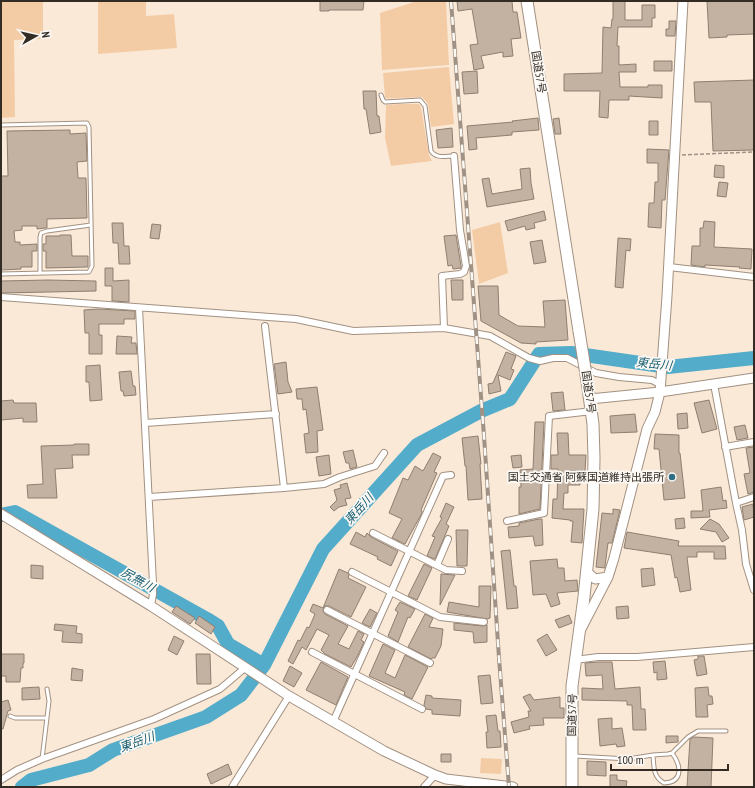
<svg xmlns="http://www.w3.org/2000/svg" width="755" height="788" viewBox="0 0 755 788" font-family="'PT Sans Narrow','Noto Sans JP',sans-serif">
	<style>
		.green { fill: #f3cca6 }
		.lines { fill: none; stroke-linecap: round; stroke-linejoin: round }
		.river { stroke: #53acc9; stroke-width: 14 }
		.building { fill: #c3b1a1; stroke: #8f7f70 }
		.lane-casing { stroke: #a29182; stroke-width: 5 }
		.street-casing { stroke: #a29182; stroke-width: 8 }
		.secondary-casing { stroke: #a29182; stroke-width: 11 }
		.highway-casing { stroke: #a29182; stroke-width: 13 }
		.path { stroke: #9e9185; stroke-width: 1.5; stroke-dasharray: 4 2; stroke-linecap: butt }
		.lane { stroke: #fff; stroke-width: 3 }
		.street { stroke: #fff; stroke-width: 6 }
		.secondary { stroke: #fff; stroke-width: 9 }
		.highway { stroke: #fff; stroke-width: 11 }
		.rail-casing { stroke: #9f9285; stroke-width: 4 }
		.rail { stroke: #fcf9f5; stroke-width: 2.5; stroke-dasharray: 8; stroke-linecap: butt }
		.highway-bridge-casing { stroke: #a29182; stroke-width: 13; stroke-linecap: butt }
		.highway-bridge { stroke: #fff; stroke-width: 11 }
		.poi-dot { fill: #2f6e83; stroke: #fcf9f5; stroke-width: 1.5 }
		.labels { text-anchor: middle; stroke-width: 3.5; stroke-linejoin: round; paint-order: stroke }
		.street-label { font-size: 11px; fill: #332c25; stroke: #fcf9f5 }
		.poi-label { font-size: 11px; fill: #332c25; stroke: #fcf9f5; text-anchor: end }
		.water-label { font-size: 12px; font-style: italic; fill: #155c71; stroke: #fcf9f5 }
	</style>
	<rect width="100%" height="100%" fill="#fbe9d8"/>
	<path class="green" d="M1,1H43V39L14,40L15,117L1,118Z
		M98,1H146V16L174,14L177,48L98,54Z
		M417,1H446L449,65L382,70L380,13Z
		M449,67L454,124L431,127L428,104L422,97C415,97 390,99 385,98L383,73Z
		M400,104H419L421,107L429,155L432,161L391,166L385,138L386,105Z
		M500,222L508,273L479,284L472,230Z
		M481,758L502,759L501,774L480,773Z"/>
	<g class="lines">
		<path class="river" d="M1,515L15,512L207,619L218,626L228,644L264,665
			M22,787L31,780L89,765L113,750L206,717L241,695L264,665L323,549L417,445L481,411L510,399L539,354L571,353L668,367L754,358"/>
	</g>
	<path class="building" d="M320,1H364L363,10H329V11H320Z
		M457,1H512L513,12H517L521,38L511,39L513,56L503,57V52L481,56L484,68L474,70L470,45L478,44L472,9L458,11Z
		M613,1H625V20H642V5H655V18H652V27H618L617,46H619V65L636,64V72H619L620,87H648V85H662V98L629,96V100H609L608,118L599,117L600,91H564V74L602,73L603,27L611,28L612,19H613Z
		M707,1H754V34L727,35V37L709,38Z
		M669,21H676L675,36H666V29H669Z
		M654,61H672V71H654Z
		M477,71L478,93L464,94L462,72Z
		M754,80V150L713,151L711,102H695L694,82Z
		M363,91H376L377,116H379L381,132L370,134L366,109H364Z
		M538,118L539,130L512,132V135L476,138L477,149L469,150L467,126L513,122L512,121Z
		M559,118L561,134H555L553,119Z
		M649,121H658V135H649Z
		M452,128L453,147L438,148L436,130Z
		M70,130V134L86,133L87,161L77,162L78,178H86L87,218L47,219V228H45L37,229V226H22V230L14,231L15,242H20V245L37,244V251H32V267H21V269L1,270V176H8L7,131Z
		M647,149L669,150L665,200H662L661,228L648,227L649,203H654L655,182H658V163H647Z
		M715,165L724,166V178L714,177Z
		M530,168L531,183L534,199L487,207L482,179L489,178L492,194L522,189L520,169Z
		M719,182L728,183L726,197L717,196Z
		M544,211L546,220L534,223L535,228L526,230L525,226L508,231L505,221Z
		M704,221L715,222L714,247L752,249L751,269L739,268L740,267L705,265V267L691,265L692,246H700V228H703Z
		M112,223H123L124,246H129L130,264H119L118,243H113Z
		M152,224L161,225L159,239L150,238Z
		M60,235H71L72,256H88V267L46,268V251H43V244H46V236H60Z
		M456,235L461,266V268L453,269L452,265L448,266L444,236Z
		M618,238L631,239L630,251L626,250L623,288L615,287Z
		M542,240L546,262L534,264L530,242Z
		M105,268H113V281L129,280V302L112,301V286H105Z
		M48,280L96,281V291L1,293V281Z
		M451,280H463V300H452Z
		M478,286H498L499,315L518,326L545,327L543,301L565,300L568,340L536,342V344L521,343L481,321Z
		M98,309L135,311V319H124V324H99V335H102V354H89V333H85L84,310Z
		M117,336L132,337L131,343H136L137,354H116Z
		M506,352L516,356L511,369L514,370L510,380L498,375L501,391L489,394L488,384L493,383Z
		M286,362L288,382L292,392L278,394L274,364Z
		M100,365L102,400L90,401L89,382H86V366Z
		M131,371L133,386H135L136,395L124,396L123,391H121L119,372Z
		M317,387L323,430L317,431L318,452L306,453L304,434L309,433L306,409L303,410L302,399H297L296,389Z
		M563,392L565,410L553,411L551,393Z
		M13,400L14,403H36L37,422H23V418L1,420V401Z
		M709,400L717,429L702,433L694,403Z
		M687,413L688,428L678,429L677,414Z
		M635,414L637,432L611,433L610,416Z
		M535,422H544L540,509L519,514V487H521L520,470L533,469Z
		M745,425L748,438L737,440L734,427Z
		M557,433H568L569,455H586L585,471H579L580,485H568V493H564L563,509H584L582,543L571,542L573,521H570V520L552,518L553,499H557L558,469H551V455H558Z
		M655,434L679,435V453H680L685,498L664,500L659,449H654Z
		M478,436L481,464H480L482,499L468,500L466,466H465L462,438Z
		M74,444H89V455H72L73,468L55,469L57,498H28L27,485L43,484L41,446L74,445Z
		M754,447V492L748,494L744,474L750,473L746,448Z
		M353,450L357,467L350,469L349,463H346L343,452Z
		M433,453L441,457L434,472L437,473L421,510L422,511V513L405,544L392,538L402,519L389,513L403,478L408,480L415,466L423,471Z
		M329,455L331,474L319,476L316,457Z
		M521,455L522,467L513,468L511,456Z
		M347,483L351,498L345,499L347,505L339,507L334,511L330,507L337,500L334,490L341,488L340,485Z
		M721,487L723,501L726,500L727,508L709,510L710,517L691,518V511H703L701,490Z
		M446,503L454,507L446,524L449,526L435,559L427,556L435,537L432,536L442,518L440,517Z
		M753,504L754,517L744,520L742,507Z
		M613,509L620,510L612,543H608L605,566V568L596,567L602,513L613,514Z
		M684,518L685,528L676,529L675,519Z
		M539,519H542L543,545L535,546L533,536L509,538L508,527L519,526V523Z
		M710,519L719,524L729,538L722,542L716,532L700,529Z
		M456,530H468L467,566H457Z
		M356,532L365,537L367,533L371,537L398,551L391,566L377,559L378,557L350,544Z
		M627,532L679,541L678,546H725L726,559H714V552H697V557H687L691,590L680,592L677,577L675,578L671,555L624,548Z
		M510,550L514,586H516L518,608L507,609L501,551Z
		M557,559L558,568H564L565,581L577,580L578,591L557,593L560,604L551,607L546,594L533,595L530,561Z
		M424,564L432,568L417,600L408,596Z
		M31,565L43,566V579L31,578Z
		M653,568L655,585L642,587L641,569Z
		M339,569L348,573L349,575L348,578L366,587L351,617L329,606H324L323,611L325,614L348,626L338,644L349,649L358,631L364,634L361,640L364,642L358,655L351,667L325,654L321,650L329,635L317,629L306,650L302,647L293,664L288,661L298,640L300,641L307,627L309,628L315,614L310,611L313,604L323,608Z
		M441,574L455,575L440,605Z
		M479,586H491L490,618L487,619L447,612L449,602L479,607Z
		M400,602L415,609L410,618L408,617L398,642L388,636L398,612L395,610Z
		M176,606L195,618L190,624L172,612Z
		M628,606L629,618L617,619L616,607Z
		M370,609L377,613L370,627L362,623Z
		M425,614L433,618L429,627L443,629L441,646L435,658H432L431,659L408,647Z
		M569,615L572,623L559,628L555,620Z
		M199,616L215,627L211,634L195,623Z
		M454,623L483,626L487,625V642L474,643L473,632L454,630Z
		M55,624L77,626L76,633L82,634V643L62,642L63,631L54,630Z
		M547,634L557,650L546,656L537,640Z
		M174,636L184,641L177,655L168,650Z
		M383,644L395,650L385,673L395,678L405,655L428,667L412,699L404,695L405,692L369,676Z
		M1,654H24V663H23V668H21L20,682H6V676H1Z
		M196,654H210L211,684H197Z
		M698,656H704L707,674L697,676L694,660L698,659Z
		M665,661L667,679L657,680V672L654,673L653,662Z
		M321,662L348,677L336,705L306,690Z
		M598,662H612L615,689L640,687L641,709H645L646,730H633L632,705H627V701L582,700V688L603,689L602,675L586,676L585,663Z
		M290,666L302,673L294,687L283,681Z
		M72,668L83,670L82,681L71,680Z
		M490,675L493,703L481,704L478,676Z
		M39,687L40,699L22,700V688Z
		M708,687L709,696H712L713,704L707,705L708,717H696L695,688Z
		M530,694L534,700L560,697V708H564V718H543L544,725L529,726L530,729L514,733L511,722L529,717L528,711H531L523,697Z
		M426,695L432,696V698L461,700L460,716L432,714V710L426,709L424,705Z
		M8,700L11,710L8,711L3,729H1V702Z
		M496,715L498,731H500L501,747L487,748L486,732H488L486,716Z
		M612,718V729L622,728L625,746L617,747L616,744L600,746L598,719Z
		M666,736H678V742L666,743Z
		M694,737L713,738L711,787H687L690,739Z
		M441,754H451V762H441Z
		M587,761L606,762V776L587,775Z
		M228,764L232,774L211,784L207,774Z
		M610,775H617V780L627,781L626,787H610Z"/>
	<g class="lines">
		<g class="lane-casing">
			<path id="lane" d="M381,95L383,100L385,102L420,100L425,106L431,151C436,159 445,156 454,156
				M1,125L87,123L89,127L92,266L89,272L1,274
				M40,273V237L41,233L47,231L91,225
				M10,716L15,718H47
				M653,755C654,767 653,777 664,783C684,782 681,765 672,753
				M575,756L628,759L653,755L668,754L672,753L688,737L698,731H726
				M42,759L49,701L47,689"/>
		</g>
		<g class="street-casing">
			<path id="street" d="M669,267L754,277
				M1,297L296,319L353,331L444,328L490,336L529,358L540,361L553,358H567L596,373L619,377L652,380L661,385
				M139,308L153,583V594L151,606
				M265,326L284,488L324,484L340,477L375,466L384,453
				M444,328L442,276L460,274L464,272L466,266L460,230L454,156
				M714,384L736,503L754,497
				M145,423L276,414
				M725,447L754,442
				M149,497L284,488
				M736,503L742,530L746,564L754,590
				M507,521L544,513L549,416L592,411
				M373,533L446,570L462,571
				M437,565L448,539
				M352,572L440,617L484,622
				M327,610L430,663
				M312,652L422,709
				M575,660L598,657H637L754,647
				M333,722L443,476L451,475
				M1,780L17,770L42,759L154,719L220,689L246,667
				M232,787L289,696
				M424,787L435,775"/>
		</g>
		<g class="secondary-casing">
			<path id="secondary" d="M590,399L660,392L754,378
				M1,514L151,606L289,696L384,751L435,775L446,779L513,787
				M586,571L595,579L608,577
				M581,629L608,577L614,558L647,429L655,412L660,392L667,296L683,1"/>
		</g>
		<g class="highway-casing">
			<path id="highway" d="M527,1L579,331
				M572,787V686L584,597L593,509L594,458L593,424L587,381"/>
		</g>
		<path class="path" d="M682,155L754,152"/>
		<use href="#lane" class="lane"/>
		<use href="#street" class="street"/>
		<use href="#secondary" class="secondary"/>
		<use href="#highway" class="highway"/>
		<g class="rail-casing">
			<path id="rail" d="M451,1L484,436L499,658L509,787"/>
		</g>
		<use href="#rail" class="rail"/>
		<g class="highway-bridge-casing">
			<path id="highway-bridge" d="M579,331L587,381"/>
		</g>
		<use href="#highway-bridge" class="highway-bridge"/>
	</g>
	<circle class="poi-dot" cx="672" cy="477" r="4"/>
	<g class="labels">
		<g class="street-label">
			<text transform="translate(539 72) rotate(81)" y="4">国道57号</text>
			<text transform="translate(589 392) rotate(82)" y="4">国道57号</text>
			<text transform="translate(572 715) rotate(-89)" y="4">国道57号</text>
		</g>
		<g class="poi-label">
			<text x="664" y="481">国土交通省 阿蘇国道維持出張所</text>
		</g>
		<g class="water-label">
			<text transform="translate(654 364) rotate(6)" y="4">東岳川</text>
			<text transform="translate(359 509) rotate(-48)" y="4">東岳川</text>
			<text transform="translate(138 580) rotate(29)" y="4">尻無川</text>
			<text transform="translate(137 742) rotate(-20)" y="4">東岳川</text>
		</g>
	</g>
	<rect width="755" height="788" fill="none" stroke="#332c25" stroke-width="4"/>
	<g transform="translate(36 36) rotate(82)" stroke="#fcf9f5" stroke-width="3" paint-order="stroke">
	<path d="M0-3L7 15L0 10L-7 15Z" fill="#332c25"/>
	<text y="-6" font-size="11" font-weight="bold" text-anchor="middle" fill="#332c25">N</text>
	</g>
	<path d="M611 764v6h117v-6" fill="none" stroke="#332c25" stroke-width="2"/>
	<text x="617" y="764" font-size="12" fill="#332c25" stroke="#fcf9f5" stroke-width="3" paint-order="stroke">100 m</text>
</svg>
